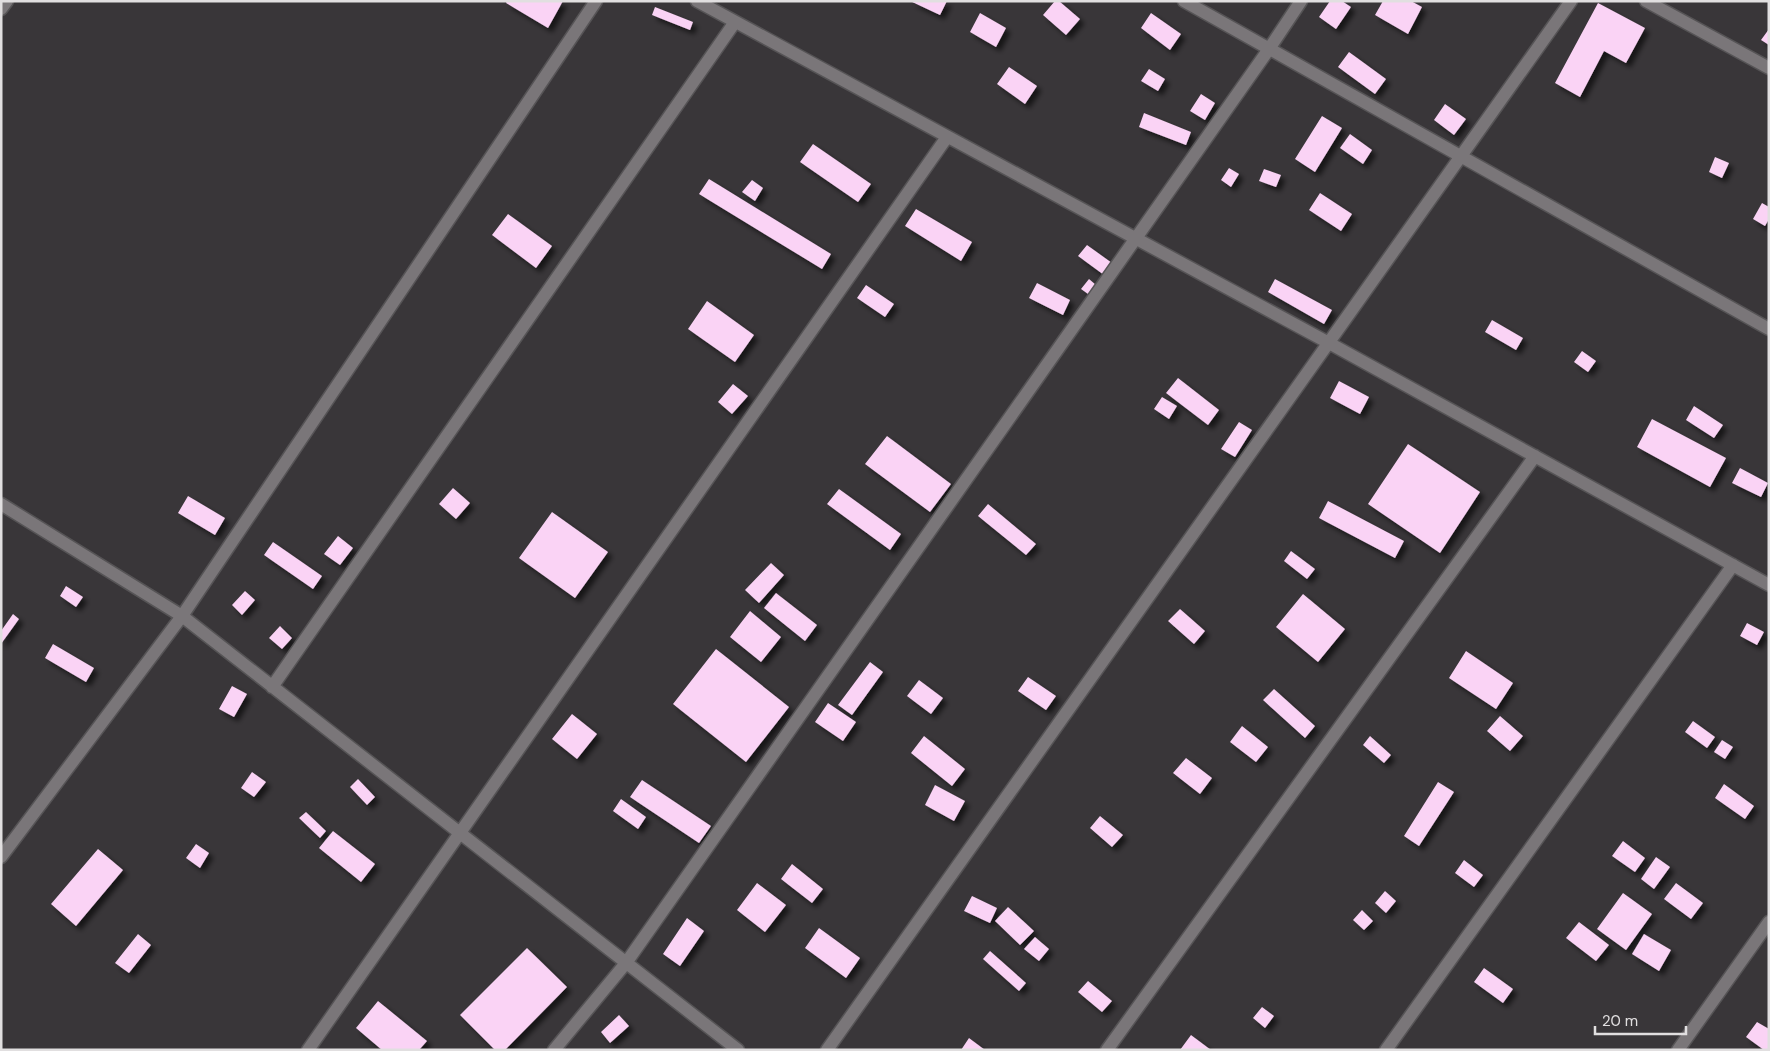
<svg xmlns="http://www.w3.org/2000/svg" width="1770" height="1051" viewBox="0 0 1770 1051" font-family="'DM Sans',sans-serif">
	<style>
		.building { fill: #fad3f5; filter: url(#shadow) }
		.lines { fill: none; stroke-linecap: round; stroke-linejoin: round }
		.minor-casing { stroke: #565456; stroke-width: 15 }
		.minor { stroke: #7a7679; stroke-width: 12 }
	</style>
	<defs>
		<filter id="shadow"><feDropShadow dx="4.5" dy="4.5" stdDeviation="2.5" flood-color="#0009"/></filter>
	</defs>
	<rect width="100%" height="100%" fill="#393639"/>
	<path class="building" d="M507,1H563L548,28L506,3Z
		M910,1H947L940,15Z
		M1055,1H1059L1080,19L1066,35L1043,15Z
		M1330,1H1342L1351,7L1336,29L1319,17Z
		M1383,1H1411L1422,7L1408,34L1375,15Z
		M1598,3L1645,28L1626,63L1604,51L1580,97L1555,83Z
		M655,7L693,22L690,30L652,15Z
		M980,13L1006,28L996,47L970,32Z
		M1151,13L1181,34L1170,50L1141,28Z
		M1769,29V45L1761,40Z
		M1349,52L1386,79L1375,94L1338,67Z
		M1009,67L1037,86L1025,104L997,84Z
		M1149,69L1165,79L1158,91L1141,81Z
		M1201,94L1215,103L1205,120L1190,111Z
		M1445,104L1466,119L1454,135L1434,120Z
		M1144,113L1191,132L1186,145L1139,127Z
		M1322,116L1342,128L1315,172L1295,159Z
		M1350,134L1372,150L1363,164L1340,148Z
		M813,144L871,184L858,202L800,162Z
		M1715,157L1729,163L1722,178L1709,172Z
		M1229,168L1239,174L1231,187L1221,180Z
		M1264,169L1281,175L1276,187L1259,181Z
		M709,179L831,254L822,269L699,194Z
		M752,180L763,188L755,201L742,192Z
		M1320,193L1352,214L1341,231L1309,210Z
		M1762,203L1769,207V219L1765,226L1753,219Z
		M916,209L972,242L961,261L905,226Z
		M508,214L552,246L536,268L492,235Z
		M1087,245L1112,263L1104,275L1078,256Z
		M1089,279L1096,285L1088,294L1081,289Z
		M1275,279L1332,310L1324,324L1268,292Z
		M1037,283L1070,300L1063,315L1029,298Z
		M866,285L894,304L885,317L857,298Z
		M707,301L754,335L735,362L688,329Z
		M1492,320L1523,338L1516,350L1485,332Z
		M1582,351L1596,361L1588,372L1574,362Z
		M1178,378L1219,410L1208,425L1166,393Z
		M1339,381L1369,397L1360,414L1330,398Z
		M733,384L748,396L732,414L718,402Z
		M1162,397L1177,406L1169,419L1154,409Z
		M1694,406L1723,425L1714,438L1686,420Z
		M1652,419L1726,458L1710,487L1637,447Z
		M1239,422L1252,430L1235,457L1221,449Z
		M887,436L951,484L930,512L865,464Z
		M1408,444L1480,492L1440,553L1368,504Z
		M1740,468L1768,483L1761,497L1732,483Z
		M453,488L470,503L456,519L439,504Z
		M839,489L901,534L890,550L827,504Z
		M188,496L225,518L215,535L178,513Z
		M1328,501L1404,541L1395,558L1319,518Z
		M988,504L1036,544L1026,555L978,516Z
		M552,512L608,552L575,598L519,558Z
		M338,536L353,548L340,565L324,554Z
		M273,542L322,576L313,589L264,555Z
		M1291,551L1315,569L1307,579L1284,561Z
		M771,563L784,575L759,603L745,590Z
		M66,586L83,597L76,607L60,596Z
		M245,591L255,600L242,615L232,605Z
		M776,593L817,625L805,641L764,608Z
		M1303,594L1345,629L1318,662L1276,627Z
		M1180,609L1205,631L1194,644L1168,621Z
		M750,611L781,637L761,662L730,637Z
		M13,614L19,619L1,644V631Z
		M1747,623L1764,632L1757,645L1740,636Z
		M280,626L292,638L282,649L269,638Z
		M53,644L94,668L86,682L45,658Z
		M716,649L789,707L746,762L673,704Z
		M1466,651L1513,683L1496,709L1449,678Z
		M870,662L883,672L852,715L838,705Z
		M1028,677L1056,696L1046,710L1018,691Z
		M919,680L943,698L931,714L907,696Z
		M232,686L247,694L234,717L219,709Z
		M1274,689L1315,726L1305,738L1263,700Z
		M828,703L856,722L843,741L815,722Z
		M572,714L597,734L577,759L552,739Z
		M1500,716L1523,736L1510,751L1487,731Z
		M1693,721L1715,737L1707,748L1685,732Z
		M1242,726L1268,747L1256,762L1230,742Z
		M924,736L965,769L952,786L911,753Z
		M1370,736L1391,755L1384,763L1363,745Z
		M1722,740L1733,747L1725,759L1714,752Z
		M1186,758L1212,778L1200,794L1173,773Z
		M252,772L266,782L254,797L241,788Z
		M358,779L375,797L367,805L350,787Z
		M642,780L711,826L699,843L630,797Z
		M1438,782L1454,792L1419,846L1404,836Z
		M1724,784L1754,806L1745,819L1715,798Z
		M935,785L965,801L954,821L925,805Z
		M621,799L646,817L638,829L613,811Z
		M306,812L326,831L320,838L299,818Z
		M1100,816L1123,835L1112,847L1090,828Z
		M333,831L375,864L361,882L319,848Z
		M1623,841L1645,858L1635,872L1612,856Z
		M196,844L209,853L200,868L186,858Z
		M98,849L123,870L76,926L51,904Z
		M1656,857L1670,867L1654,889L1641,879Z
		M1464,860L1483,875L1474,887L1455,873Z
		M792,864L823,889L812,903L781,879Z
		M757,883L786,905L765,932L737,910Z
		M1676,883L1703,903L1691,919L1664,899Z
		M1385,891L1396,901L1386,913L1375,903Z
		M1623,893L1652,914L1626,950L1597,929Z
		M972,896L997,908L990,923L964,911Z
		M1008,907L1034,931L1020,945L995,921Z
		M1362,910L1373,921L1364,930L1353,920Z
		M687,918L704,931L680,966L663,954Z
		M1579,922L1609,945L1596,961L1566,938Z
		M819,928L860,958L846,978L805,948Z
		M138,934L151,945L129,973L115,963Z
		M1644,934L1671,950L1659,971L1632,954Z
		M1035,937L1049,949L1039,961L1024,949Z
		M527,948L567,987L505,1050H495L460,1015Z
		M990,951L1026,983L1019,991L983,959Z
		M1484,968L1513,989L1503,1003L1474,982Z
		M1088,981L1112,1001L1102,1012L1078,992Z
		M378,1001L427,1041L419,1050H382L356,1028Z
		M1262,1007L1274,1016L1265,1028L1253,1018Z
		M619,1015L629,1026L610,1043L601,1032Z
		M1757,1022L1769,1029V1050H1764L1746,1037Z
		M1191,1035L1211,1050H1180Z
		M969,1038L985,1050H961Z"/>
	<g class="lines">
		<g class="minor-casing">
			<path id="minor" d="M697,1L1329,343L1769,585
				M1184,1L1769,329
				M1646,1L1769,68
				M1,9L7,1
				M1,504L182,616L738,1050
				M272,687L735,22
				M1,857L182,616L596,1
				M308,1050L947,137
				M554,1050L626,963L1269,49L1301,1
				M827,1050L1571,1
				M1107,1050L1535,456
				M1386,1050L1733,565
				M1678,1050L1769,922"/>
		</g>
		<use href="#minor" class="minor"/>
	</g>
	<rect width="1770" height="1051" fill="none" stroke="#e1dfe0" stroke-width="5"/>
	<path d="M1595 1026v8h91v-8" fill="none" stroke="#e1dfe0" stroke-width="2.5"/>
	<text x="1602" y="1026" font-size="15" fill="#e1dfe0" stroke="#393639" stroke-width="4" paint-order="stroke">20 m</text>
</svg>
